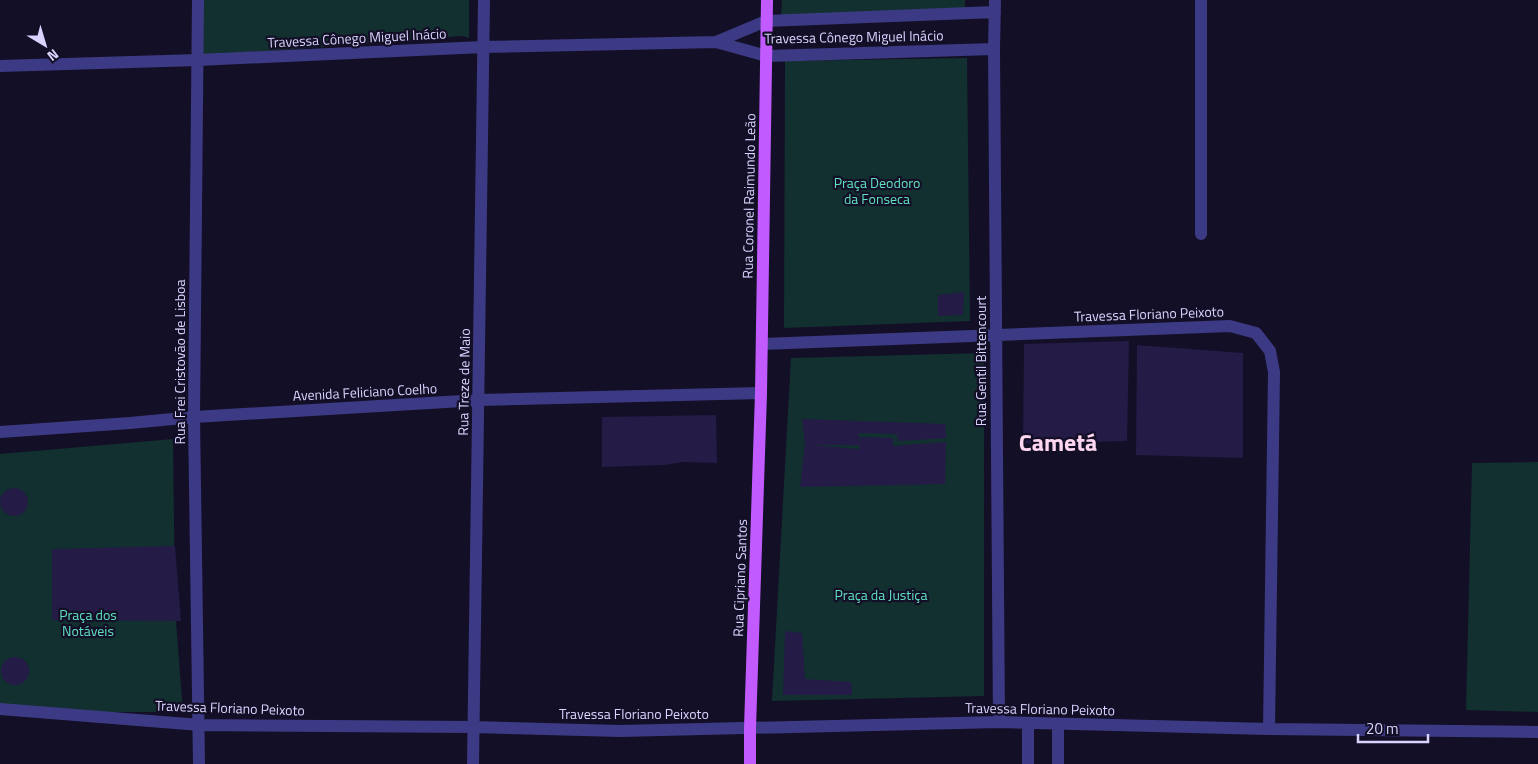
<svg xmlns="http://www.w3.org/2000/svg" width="1538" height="764" viewBox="0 0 1538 764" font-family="'Titillium Web',sans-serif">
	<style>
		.green { fill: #12302f }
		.building { fill: #241b47 }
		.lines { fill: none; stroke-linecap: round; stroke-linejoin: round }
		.minor { stroke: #3d3a85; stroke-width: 12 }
		.major { stroke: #c25bff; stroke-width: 12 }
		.labels { text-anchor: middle; stroke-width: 4.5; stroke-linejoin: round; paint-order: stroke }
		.street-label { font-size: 14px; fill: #d9d4ff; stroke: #130f26 }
		.park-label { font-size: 14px; fill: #5fe0c0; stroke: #130f26 }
		.town-label { font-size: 24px; font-weight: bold; fill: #ffd6f0; stroke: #130f26 }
	</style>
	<rect width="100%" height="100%" fill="#130f26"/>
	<path class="green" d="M195,0H469V38L462,36L194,57Z
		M782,0H965V8L781,17Z
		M967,58L970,321L784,328L785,61Z
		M984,353V696L772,701L791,358Z
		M173,439L175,608L183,712H0V454Z
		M1538,462V712L1466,710L1472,463Z"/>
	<path class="building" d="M964,292L963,315L938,316V295Z
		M1129,341L1127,441L1023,444L1024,344Z
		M1137,345L1243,353V458L1136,455Z
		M716,415L717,463L683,462L664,465L602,467V417Z
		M802,419L945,424L946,438L898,441L897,434L859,433V445H810L859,449V445L860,437L893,438V446L946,442L945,484L800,487L805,444Z
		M0 502a14 14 0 1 1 28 0a14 14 0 1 1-28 0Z
		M175,546L181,621L52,620V549Z
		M785,631L802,633L805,679L851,682L852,695H783Z
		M1 671a14 14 0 1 1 28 0a14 14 0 1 1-28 0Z"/>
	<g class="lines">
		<path class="minor" d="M198,0L194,417L199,764
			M995,0L994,49L999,722
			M716,42L766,21L995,12
			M0,66L198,60L483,47L716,42L767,56L994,49
			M1201,234V0
			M762,344L1230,326L1256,333L1270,351L1274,372L1269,729
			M0,432L130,423L194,417L479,400L761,393
			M0,709L200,725L473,727L620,731L999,722L1269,729L1538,732
			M1058,724V764
			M473,764L484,0
			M1028,764V723"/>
		<path class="major" d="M750,764V728L761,393L767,0"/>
	</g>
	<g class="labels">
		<g class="street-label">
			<text transform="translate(854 37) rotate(-1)" y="5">Travessa Cônego Miguel Inácio</text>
			<text transform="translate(357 38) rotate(-3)" y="5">Travessa Cônego Miguel Inácio</text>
			<text transform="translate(749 196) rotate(-89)" y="5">Rua Coronel Raimundo Leão</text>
			<text transform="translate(1149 314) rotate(-2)" y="5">Travessa Floriano Peixoto</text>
			<text transform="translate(981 361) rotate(-90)" y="5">Rua Gentil Bittencourt</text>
			<text transform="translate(180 362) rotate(-90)" y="5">Rua Frei Cristovão de Lisboa</text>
			<text transform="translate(464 382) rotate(-89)" y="5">Rua Treze de Maio</text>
			<text transform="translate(365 392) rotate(-3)" y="5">Avenida Feliciano Coelho</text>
			<text transform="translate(740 578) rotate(-88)" y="5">Rua Cipriano Santos</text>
			<text transform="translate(230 708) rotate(2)" y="5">Travessa Floriano Peixoto</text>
			<text transform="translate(1040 709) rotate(1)" y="5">Travessa Floriano Peixoto</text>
			<text x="634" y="719">Travessa Floriano Peixoto</text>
		</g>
		<g class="park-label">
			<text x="877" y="188">Praça Deodoro<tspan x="877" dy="16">da Fonseca</tspan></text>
			<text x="881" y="600">Praça da Justiça</text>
			<text x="88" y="620">Praça dos<tspan x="88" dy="16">Notáveis</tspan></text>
		</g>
		<g class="town-label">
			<text x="1058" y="451">Cametá</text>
		</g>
	</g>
	<g transform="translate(45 45) rotate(142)" stroke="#130f26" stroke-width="4" paint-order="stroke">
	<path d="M0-4L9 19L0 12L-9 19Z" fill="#d9d4ff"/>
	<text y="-8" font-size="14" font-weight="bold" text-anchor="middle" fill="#d9d4ff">N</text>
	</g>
	<path d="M1358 734v8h70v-8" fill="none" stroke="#d9d4ff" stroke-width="2.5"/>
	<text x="1366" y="734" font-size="15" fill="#d9d4ff" stroke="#130f26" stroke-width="4" paint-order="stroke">20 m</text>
</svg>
